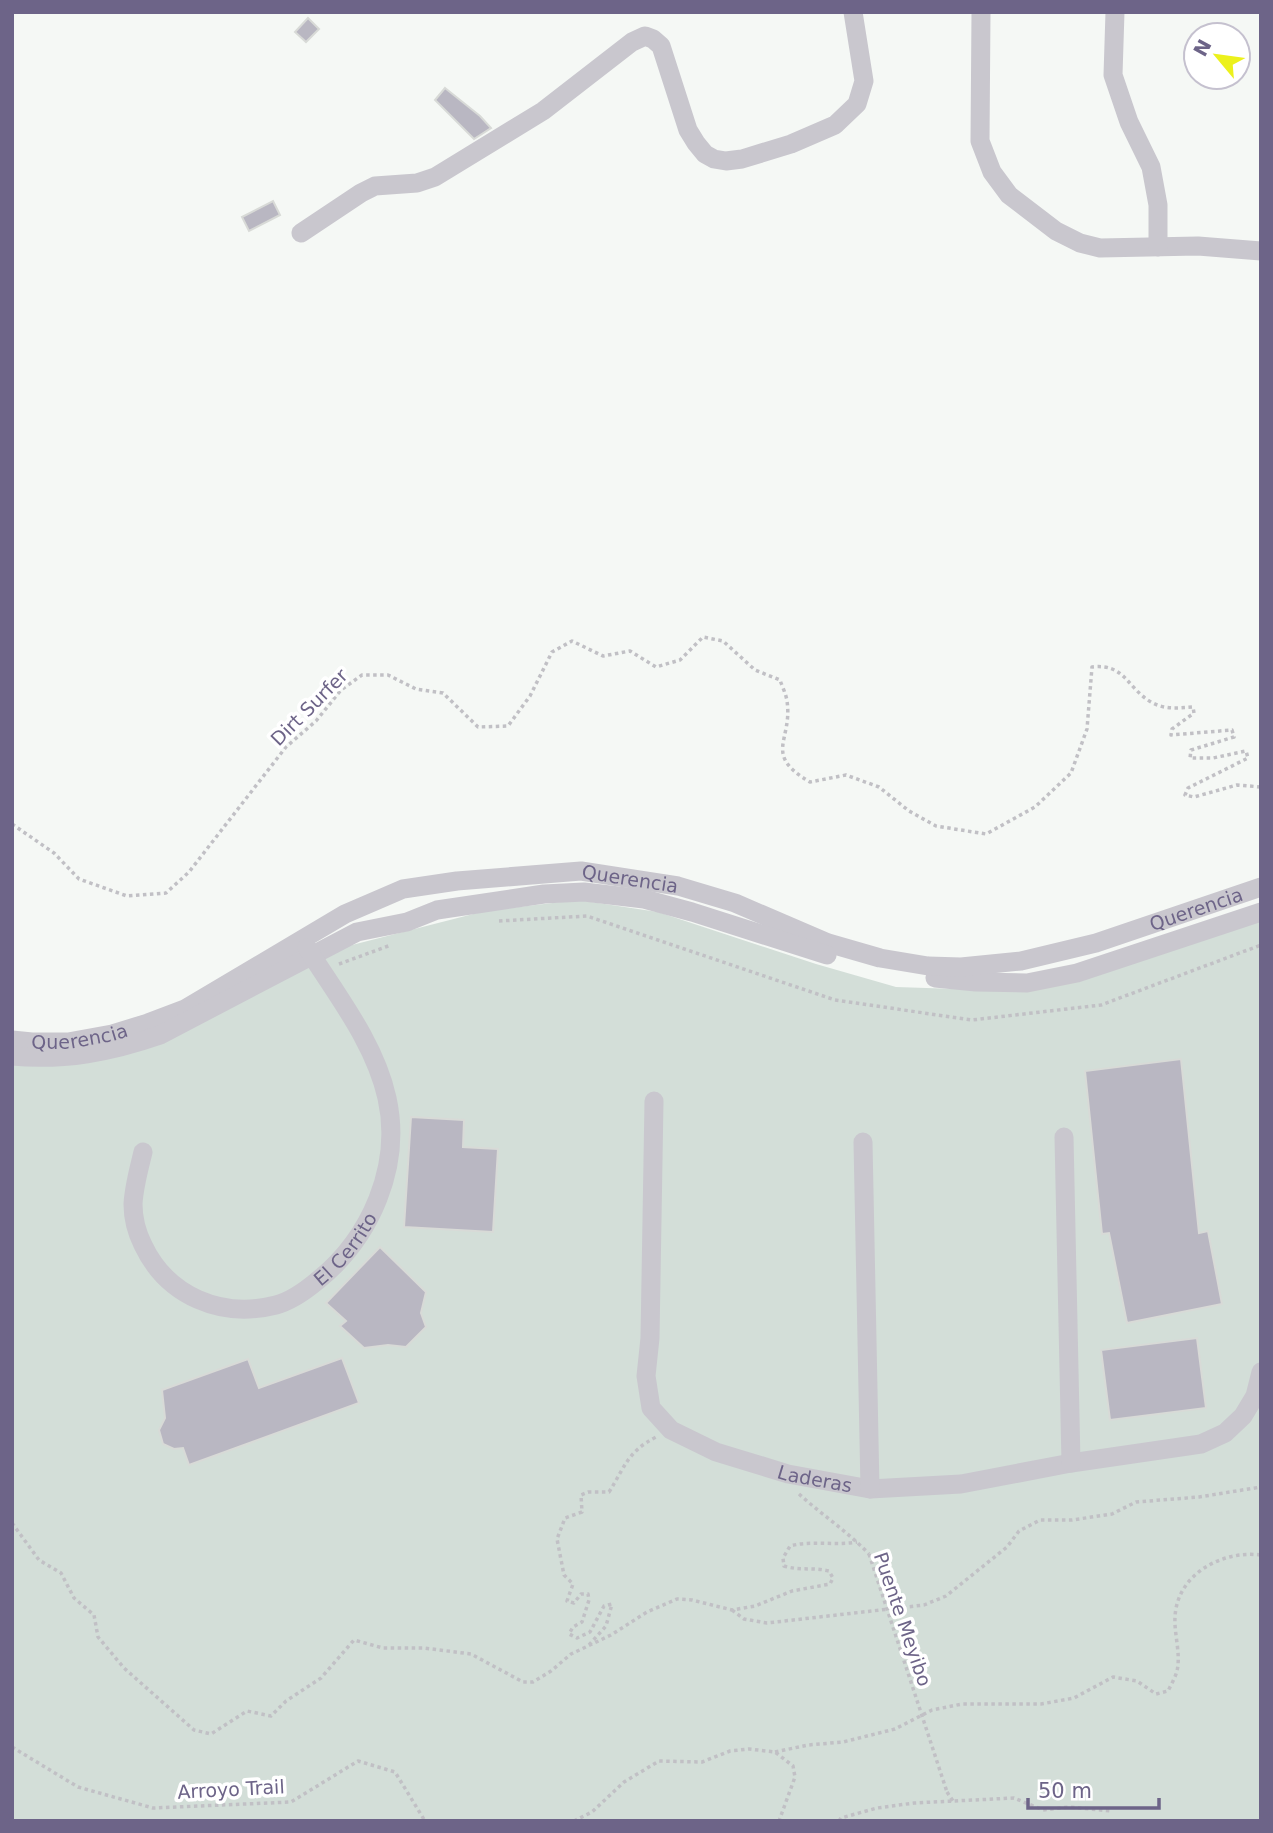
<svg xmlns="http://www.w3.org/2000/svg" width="1273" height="1833" viewBox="0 0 1273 1833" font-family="'DejaVu Sans',sans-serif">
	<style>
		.green { fill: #d3ded8 }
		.building { fill: #b9b7c2; stroke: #d8dad7; stroke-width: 2 }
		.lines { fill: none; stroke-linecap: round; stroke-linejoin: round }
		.path { stroke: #c1c0c5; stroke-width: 3.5; stroke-dasharray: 3.5 3.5; stroke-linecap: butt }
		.minor { stroke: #c9c7ce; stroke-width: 19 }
		.path-bridge { stroke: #c1c0c5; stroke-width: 3.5; stroke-dasharray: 3.5 3.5; stroke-linecap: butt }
		.labels { text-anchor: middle; stroke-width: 7; stroke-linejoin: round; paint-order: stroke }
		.street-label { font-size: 19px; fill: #6d6488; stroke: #fff }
	</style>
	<rect width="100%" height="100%" fill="#f5f8f5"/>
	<path class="green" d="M578,900L658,912L816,964L896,987L1021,991L1261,918V1821H12V1059L352,945L485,911Z"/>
	<path class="building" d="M308,18L319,29L306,42L295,32Z
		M445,88L480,116L491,128L474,139L435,100Z
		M273,201L280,215L249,231L242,217Z
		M1181,1059L1199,1233L1208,1231L1222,1304L1127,1323L1109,1233L1102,1234L1085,1071Z
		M411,1117L464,1120L463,1147L498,1149L493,1232L404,1227Z
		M380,1247L426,1292L421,1313L426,1327L406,1347L388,1345L364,1348L340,1326L346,1321L326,1303Z
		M1197,1338L1206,1408L1110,1420L1101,1350Z
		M342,1358L359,1403L189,1465L183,1448L174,1449L163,1444L159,1430L165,1418L162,1390L248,1359L259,1388Z"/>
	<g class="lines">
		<path class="path" d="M12,824L54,853L79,879L127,896L166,893L189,872L286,747L316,721L341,690L362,675H388L416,689L443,693L478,727L508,726L530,696L552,652L572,641L603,656L630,651L656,667L680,660L703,637L723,641L755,670L780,680C782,686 786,694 787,701C793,741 762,754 810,782L846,775L879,787L909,811L936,826L986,834L1035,807L1071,773L1087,729L1092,667C1125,663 1127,688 1151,702C1165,710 1178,708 1193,707L1194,713L1172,729L1171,735L1232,730L1234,737L1191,750L1190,758H1213L1246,751L1248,758L1188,788L1185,795L1194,797L1237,785L1261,787
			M499,921L587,916L835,1000L972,1020L1101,1005L1261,945
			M339,964L391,945
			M799,1494C822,1515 847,1531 869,1554
			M12,1523L39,1560L61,1573L74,1598L94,1615L98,1637L124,1668L194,1730L211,1734L247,1711L271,1716L286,1701L321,1678L354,1640L383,1648H424L471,1654L523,1682H533L551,1671L571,1654L611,1635L647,1612L677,1599L692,1600L732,1610L755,1606L792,1591L830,1584L833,1578L829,1571C814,1567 800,1571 784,1566L783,1558L790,1546C813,1540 834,1546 857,1542
			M732,1610L744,1619L767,1623L924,1605L946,1596L1007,1547L1019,1531L1040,1520H1072L1112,1514L1136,1502L1199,1497L1261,1487
			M589,1645L606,1626L612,1604L604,1606L590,1632L577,1638L569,1634L573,1627L582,1622L589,1600L588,1594H581L574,1603L567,1601L573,1584L564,1575L557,1539L565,1518L582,1512L581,1495L588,1492H609C625,1467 627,1452 656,1437
			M12,1747L78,1787L153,1808L291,1802L358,1761L395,1772L425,1821
			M775,1752L808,1745L843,1742L895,1729L932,1710L962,1704H1041L1074,1698L1113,1677L1137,1681L1156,1694L1168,1691C1171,1685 1175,1678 1177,1671C1181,1654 1174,1634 1175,1617C1177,1574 1222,1550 1261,1555
			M947,1792L953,1801
			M574,1821L592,1812L624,1782L659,1761L702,1762L730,1751L749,1749L775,1752L793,1766L795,1777L779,1821
			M839,1821L841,1818L877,1808L914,1803L1014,1798L1043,1810L1069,1807L1111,1811"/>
		<g class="minor">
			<path d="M981,12L980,141L992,172L1009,195L1056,231L1080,243L1100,248L1198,246L1261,251"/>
			<path d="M1115,12L1113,75L1129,122L1151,167L1158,205V247"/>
			<path d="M301,233L361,193L375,186L417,183L435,177L543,111L632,42L645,36L653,39L661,46L688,130L696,143L705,154L714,159L726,161L742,159L791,144L835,125L857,104L864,81L853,12"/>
			<path d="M935,978L976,982L1027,983L1077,973L1261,912"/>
			<path id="s1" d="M12,1040L32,1042H68L112,1034L148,1023L185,1009L345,914L403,889L457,881L581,871L678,886L735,903L828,943L880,958L928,966L961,967L1021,961L1096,943L1261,887"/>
			<path d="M12,1056C64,1061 111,1052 160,1035L357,932L407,922L437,910L544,894L584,892L644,899L692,912L827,955"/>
			<path id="s2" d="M654,1101L650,1338L646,1376L651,1408L671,1430L716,1452L788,1474L870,1489L961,1484L1071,1463L1201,1444L1225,1433L1243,1416L1255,1396L1261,1372"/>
			<path d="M1064,1137L1071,1463"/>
			<path d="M863,1142L870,1489"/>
			<path id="s3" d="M143,1152C139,1169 134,1186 133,1204C133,1218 137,1233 143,1245C167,1296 221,1319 276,1305C291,1301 305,1291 317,1281C371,1238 402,1166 387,1098C375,1043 336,994 307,948"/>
		</g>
		<path class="path-bridge" d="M869,1554L947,1792"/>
	</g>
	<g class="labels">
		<g class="street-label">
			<text transform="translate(309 707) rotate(-45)" y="7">Dirt Surfer</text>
			<text dy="7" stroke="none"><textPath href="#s1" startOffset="656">Querencia</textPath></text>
			<text dy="7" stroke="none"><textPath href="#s1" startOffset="1244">Querencia</textPath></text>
			<text dy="7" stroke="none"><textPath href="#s1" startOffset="68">Querencia</textPath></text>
			<text dy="7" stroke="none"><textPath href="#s3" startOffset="345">El Cerrito</textPath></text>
			<text dy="7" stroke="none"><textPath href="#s2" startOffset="490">Laderas</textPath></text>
			<text transform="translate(903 1619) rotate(71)" y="7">Puente Meyibo</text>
			<text transform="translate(231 1789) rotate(-3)" y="7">Arroyo Trail</text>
		</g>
	</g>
	<rect width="1273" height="1833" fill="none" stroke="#6d6488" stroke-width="28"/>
	<g transform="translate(1217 56) rotate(299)"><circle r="33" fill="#ffffff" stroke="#c5c1cf" stroke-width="2"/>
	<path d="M0-5L12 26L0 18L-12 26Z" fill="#ecf11c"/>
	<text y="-10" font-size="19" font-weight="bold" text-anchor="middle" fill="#6d6488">N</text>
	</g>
	<path d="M1028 1798v10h131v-10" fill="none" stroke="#6d6488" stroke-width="3.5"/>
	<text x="1038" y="1798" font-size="21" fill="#6d6488" stroke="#ffffff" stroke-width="5" paint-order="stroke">50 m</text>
</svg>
